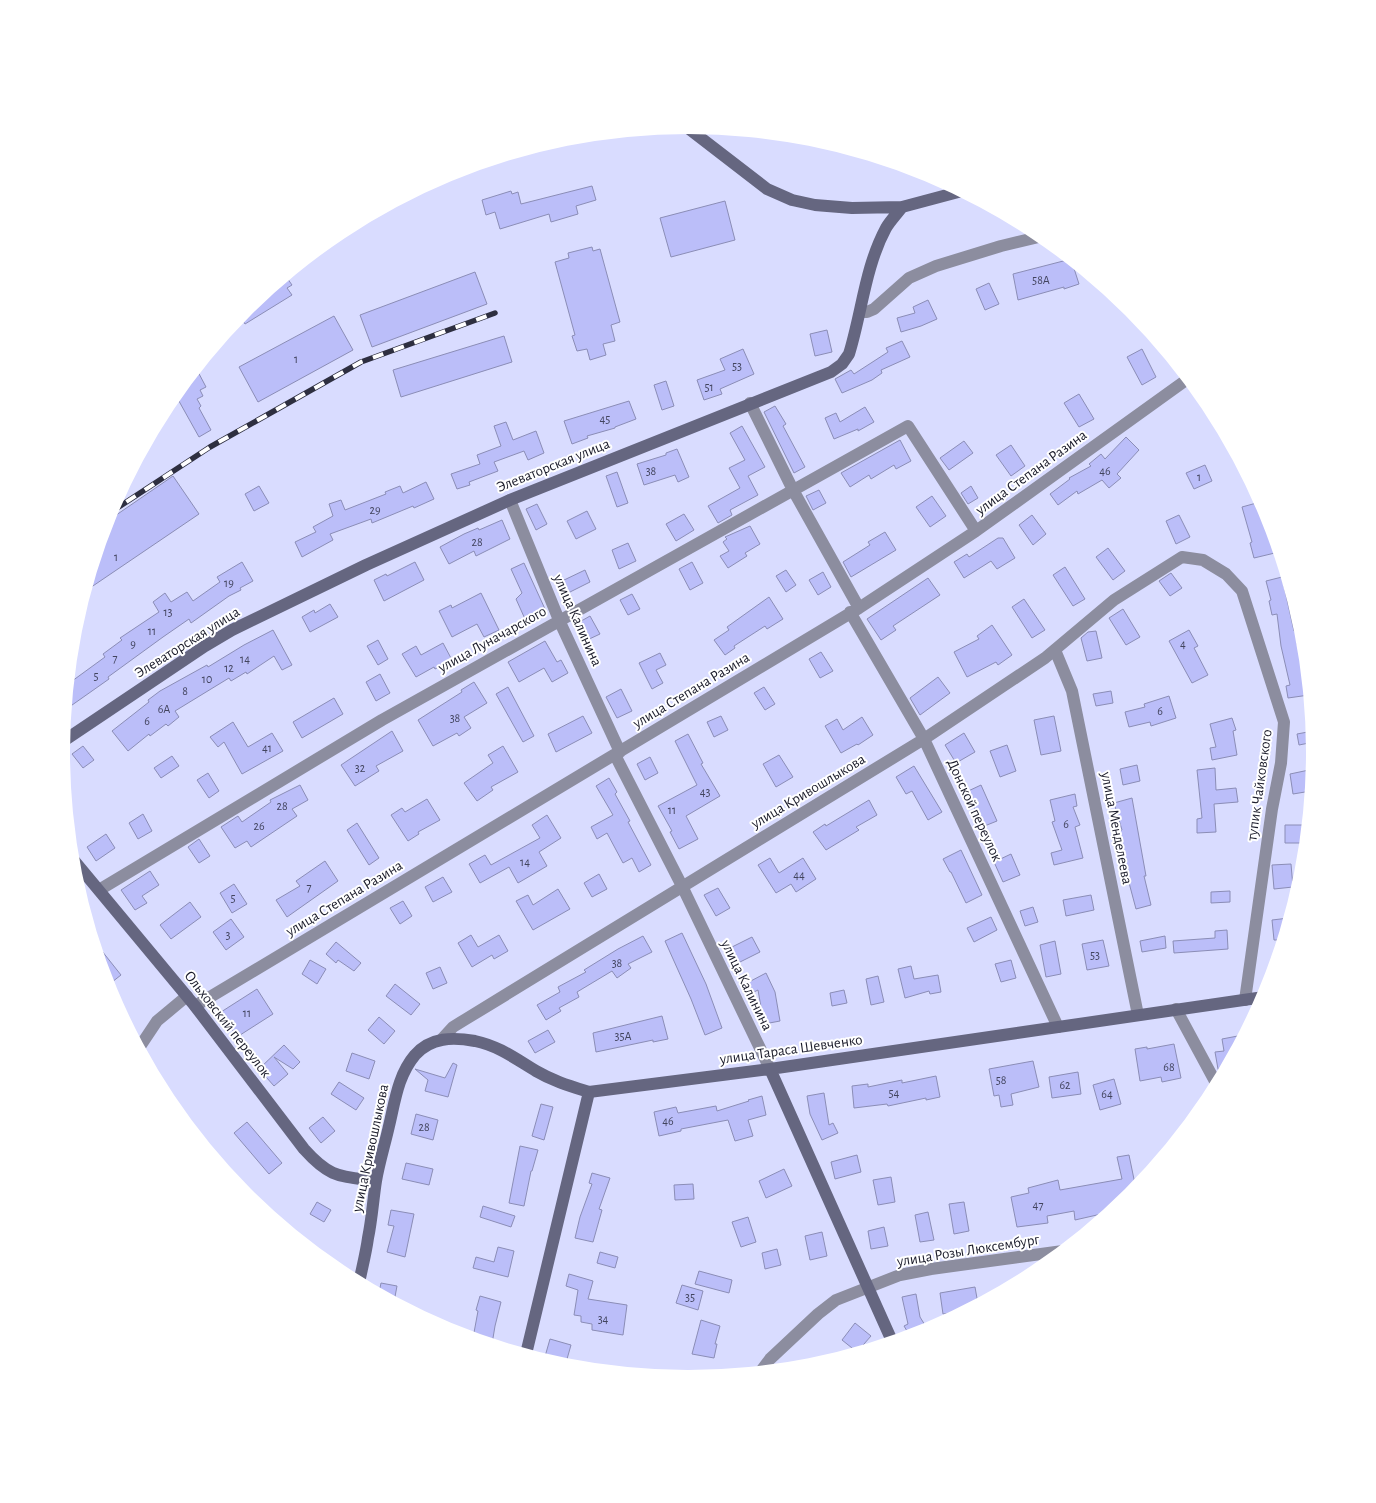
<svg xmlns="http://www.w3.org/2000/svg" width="1376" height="1503" viewBox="0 0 1376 1503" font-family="'Alegreya Sans',sans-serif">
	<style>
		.building { fill: #bbbef9; stroke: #8b8db6 }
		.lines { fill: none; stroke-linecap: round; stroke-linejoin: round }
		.street { stroke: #8c8d9f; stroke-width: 12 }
		.secondary { stroke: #656680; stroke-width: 12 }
		.rail-casing { stroke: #2e2f40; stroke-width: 5.5 }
		.rail { stroke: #fff; stroke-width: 4; stroke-dasharray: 11; stroke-linecap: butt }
		.labels { text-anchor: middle; stroke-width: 4; stroke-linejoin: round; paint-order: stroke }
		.number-label { font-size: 12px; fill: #42445e }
		.street-label { font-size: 15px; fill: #1a1b2a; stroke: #fff }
	</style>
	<rect width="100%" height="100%" fill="#d9dcff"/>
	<path class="building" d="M592,186L596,200L576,206L578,214L551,222L549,214L500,229L495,212L486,215L482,200L511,191L512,194L518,192L521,204Z
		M725,201L735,240L671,257L660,218Z
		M592,247L593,251L600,249L620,322L611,325L615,341L603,344L606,355L590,360L587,349L577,351L572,336L575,335L555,262L569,258L568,253Z
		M1071,259L1079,284L1064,289V287L1018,300L1013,274Z
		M475,272L487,304L372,347L360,315Z
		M285,275L292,285L287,288L292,295L245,324L239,315L245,308Z
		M989,283L999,304L985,310L976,289Z
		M928,300L937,319L921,326L901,332L897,318L915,313L913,307Z
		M334,316L353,350L258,402L239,367Z
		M827,330L832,352L815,356L810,334Z
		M504,336L512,362L401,397L393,370Z
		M902,341L910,357L881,370L882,373L872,380L842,393L835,379L851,370L854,374L888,352L886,348Z
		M743,349L754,374L720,389L722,394L704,400L697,380L725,370L720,359Z
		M1142,349L1156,377L1142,385L1127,357Z
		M196,368L206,387L200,390L203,396L197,399L201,406L199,408L211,430L199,437L175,394Z
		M666,381L674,406L662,410L654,385Z
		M1079,394L1094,419L1079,427L1064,403Z
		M629,401L636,419L615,427V428L587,436L588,438L572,444L564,421Z
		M775,406L786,424L783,426L805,467L794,473L764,412Z
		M865,407L874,422L858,431V429L834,439L825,418L836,413L840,422Z
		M506,422L513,440L536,431L544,453L528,460L524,451L494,462L498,471L469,482L470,485L457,489L451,474L480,464L477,455L501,446L494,426Z
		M742,426L765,467L748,476L758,495L730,510L732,515L718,523L708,506L740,488L729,468L745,460L730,433Z
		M1126,437L1139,450L1117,474L1121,478L1109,488L1102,480L1078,494L1077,491L1058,505L1050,494L1070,479L1069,478L1091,466L1089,464L1101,454L1105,459Z
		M900,440L911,461L896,469L894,465L871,479L869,475L850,487L841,473Z
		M964,441L973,453L949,470L940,458Z
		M1011,445L1025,466L1011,476L996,455Z
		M677,449L689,477L678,482L675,475L644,485L637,464L666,455V453Z
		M1205,465L1212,481L1194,489L1186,473Z
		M617,472L628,503L617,507L606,476Z
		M173,476L199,514L84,592L106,522Z
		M426,482L434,499L414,508L413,506L372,523L371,519L330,534L333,540L302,557L295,542L316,532L313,527L333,516L329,504L341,500L345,510L386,494L385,492L400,486L403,493Z
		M259,486L269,503L254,511L245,494Z
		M971,486L978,498L968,504L961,493Z
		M819,490L826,503L813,510L806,496Z
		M932,496L946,516L930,527L916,507Z
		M1260,502L1269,538L1275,537L1279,552L1254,558L1250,543L1252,542L1242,507Z
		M537,504L547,524L536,530L526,509Z
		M587,511L596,529L576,539L567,521Z
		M684,514L694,530L676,541L666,524Z
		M1032,515L1046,534L1033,545L1019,525Z
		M1179,515L1190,537L1176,544L1166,521Z
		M502,520L510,539L476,556L474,551L449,564L440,547L464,534L478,528L479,530Z
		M750,526L760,544L745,553L747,556L728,568L720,556L729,551L723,542L727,539L725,537Z
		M885,532L896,550L851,577L843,562L870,545L868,542Z
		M998,538H1003L1015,558L997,569L991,561L964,578L954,562L967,554L969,557Z
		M628,543L636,561L619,569L612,550Z
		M1108,548L1125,571L1113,580L1096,557Z
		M242,562L253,581L240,588L241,590L229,596L191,623L189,619L163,637L108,677L109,679L65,710L68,684L105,657L103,654L122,640L120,638L159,612L153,602L165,593L171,602L187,592L193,601L220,582L217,577Z
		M415,562L424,580L384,601L374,580L386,574L387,576Z
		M692,562L703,583L690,590L679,569Z
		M524,563L545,609L525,619L516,599L522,593L511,569Z
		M1065,567L1085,599L1073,606L1053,575Z
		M585,570L590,582L568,593L562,581Z
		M786,570L796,585L786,592L776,576Z
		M823,572L831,587L818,595L809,580Z
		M1171,573L1182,588L1170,596L1159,581Z
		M1282,577L1294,631L1301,630L1302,643H1297L1309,695L1288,698L1286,686L1290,685L1281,646L1277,614L1272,615L1269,601L1271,600L1266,581Z
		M928,578L940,595L893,626L896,630L881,640L867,619Z
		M481,593L499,630L484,637L477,624L452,637L439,611L451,605L452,608Z
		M632,594L640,609L628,615L620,600Z
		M769,597L783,619L767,629L765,626L734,646L735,648L725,655L714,640L729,630L727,627Z
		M1024,599L1045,630L1032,638L1012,607Z
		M330,604L338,617L310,632L302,617L314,610L315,613Z
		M1123,609L1140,637L1126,645L1109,618Z
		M590,616L600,634L585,641L576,624Z
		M992,625L1012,655L998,665L996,662L967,677L954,652L979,639L977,636Z
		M273,630L292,665L282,670L274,656L247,674L246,672L231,681L229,678L175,711L179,717L168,726L166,724L150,736L149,734L128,751L112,731L149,702L148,700L160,691L207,665L208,667L244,645Z
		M1189,630L1198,646L1194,648L1208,675L1192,683L1169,641Z
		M1096,631L1102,658L1087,661L1081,638L1088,632Z
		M378,640L388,659L378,665L367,646Z
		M545,641L557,662L561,660L568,673L552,682L544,668L519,682L508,662Z
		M443,643L452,660L435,669L434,667L416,677L402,654L416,646L421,655Z
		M821,652L833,671L820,678L809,659Z
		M660,653L666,665L656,670L663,683L652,689L639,663Z
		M380,674L390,693L376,701L366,682Z
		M938,677L950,693L920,715L910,698Z
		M474,682L487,703L464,717L471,728L459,736L457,733L433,746L418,720L462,692L461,690Z
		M508,687L534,736L523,742L496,694Z
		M764,687L775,704L765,710L754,693Z
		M621,689L632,711L617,718L606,697Z
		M1111,691L1113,703L1096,706L1093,694Z
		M1169,696L1176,718L1151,726L1150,722L1129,727L1125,712L1145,707L1144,704Z
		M334,698L343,714L302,738L293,722Z
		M583,716L592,733L556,752L548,734Z
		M721,716L728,730L714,737L707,722Z
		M1054,716L1061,751L1041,755L1034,720Z
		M862,717L873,735L858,745L857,744L841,753L825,726L837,719L843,730Z
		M1232,718L1236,730L1233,731L1237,755L1212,760L1210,748L1216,747L1210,724Z
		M233,722L248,747L272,733L283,751L242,774L224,742L218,747L210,737Z
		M392,731L403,751L376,766L379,771L355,786L341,765Z
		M1313,731L1314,742L1299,745L1297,734Z
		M964,733L975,752L956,763L945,745Z
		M688,734L703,763L701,764L720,796L686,816L698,839L679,849L670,832L672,831L658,806L697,785L675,741Z
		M1007,745L1016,771L1000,777L990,751Z
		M83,746L94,760L83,768L72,754Z
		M503,746L518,772L491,787L493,790L477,801L464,783L493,763L488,755Z
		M779,755L793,777L776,787L763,764Z
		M172,756L179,766L161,778L154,768Z
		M650,757L658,773L645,780L637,764Z
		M1137,765L1140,781L1123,785L1120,769Z
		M914,766L942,812L928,820L912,791L906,794L896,777Z
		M1215,768L1216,790L1236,788L1238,802L1214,804L1216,832L1197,833V819L1202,818L1197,770Z
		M1309,770L1311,791L1293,794L1290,774Z
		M208,773L219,791L209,798L197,780Z
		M609,778L617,792L615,794L630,821L628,822L651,865L639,872L632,858L623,863L607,833L597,839L591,827L613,815L596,786Z
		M300,785L308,800L292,809L297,816L251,847L247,841L235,848L221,827L238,816L242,822L271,802L270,800Z
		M981,785L997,821L982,827L973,805L970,807L964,793Z
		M1075,794L1077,806L1073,807L1080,825L1075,827L1083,858L1054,865L1051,853L1062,850L1052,822L1055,821L1050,800Z
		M1132,798L1146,876H1144L1151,905L1136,909L1128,879H1126L1117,831L1122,830L1114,803Z
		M427,799L440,820L418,832L419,834L408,841L391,815L402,808L405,812Z
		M869,800L877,815L856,827L859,830L826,850L813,832L825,824L826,826Z
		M143,814L152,831L138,839L129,823Z
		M547,815L561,838L539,852L547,866L518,883L509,867L480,883L469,864L485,855L491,865L540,838L532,825Z
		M357,823L379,858L369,865L347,830Z
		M1285,825H1307L1306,843H1285Z
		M106,834L115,848L96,861L87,847Z
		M199,839L210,856L199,863L188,847Z
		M961,850L982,895L966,903L951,872H950L943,859Z
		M1011,854L1020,875L1003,882L994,862Z
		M770,858L779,873L803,858L816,879L796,892L791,884L776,893L758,865Z
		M325,861L338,881L287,917L276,900L300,886L296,881Z
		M1291,864L1293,887L1274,889L1272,865Z
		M150,871L159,885L142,896L147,903L135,910L121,890Z
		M599,874L607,889L592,897L584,883Z
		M443,877L452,892L433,902L425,887Z
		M234,884L247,904L232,913L220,893Z
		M718,888L730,908L716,916L704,895Z
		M558,889L570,909L533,930L516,901L528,895L533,905Z
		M1230,891V902L1211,903V892Z
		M1091,895L1094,910L1066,916L1063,900Z
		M403,901L412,916L400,924L390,908Z
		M190,902L201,917L171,939L160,925Z
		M1033,907L1038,922L1025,926L1020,911Z
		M991,917L997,930L974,942L967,928Z
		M1289,918L1283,940H1274L1272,920Z
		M231,919L244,937L226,950L213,932Z
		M1227,930L1228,949L1174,953L1173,941L1215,938V931Z
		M682,933L706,984L722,1028L705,1035L691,999L665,941Z
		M471,935L478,947L499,935L508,951L494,959L492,955L472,967L458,943Z
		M643,936L652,952L628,964L631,968L617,978L612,971L577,992L579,997L559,1008L561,1011L546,1020L537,1005L560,992L558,987L586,972L584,970L618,949Z
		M1165,936L1166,948L1142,952L1140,941Z
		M752,937L760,952L738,963L730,948Z
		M1103,940L1109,966L1087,970L1082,944Z
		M94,941L121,975L107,986L105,978Z
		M1055,941L1061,974L1046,977L1040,945Z
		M336,942L361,963L354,971L338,960L336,963L326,954Z
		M310,960L326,969L317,984L302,974Z
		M1011,960L1016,978L1001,982L995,964Z
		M911,966L914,979L938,975L941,992L930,994L929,991L905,998L898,969Z
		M440,967L447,983L433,989L426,973Z
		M766,973L775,992L780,1021L764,1024L758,990L752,993L747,983Z
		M878,976L884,1002L871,1005L866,979Z
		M395,984L420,1004L411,1015L386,996Z
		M257,989L273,1014L237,1037L221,1012Z
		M844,990L847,1003L832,1006L830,993Z
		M662,1016L668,1039L653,1042V1040L596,1052L593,1033Z
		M379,1017L395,1031L384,1044L368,1030Z
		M548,1030L555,1042L535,1053L528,1041Z
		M1243,1035L1242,1038L1222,1076L1218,1069L1215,1052L1224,1051L1222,1039Z
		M1174,1044L1181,1078L1162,1082L1161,1077L1140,1081L1135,1049L1147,1047V1049Z
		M284,1045L300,1062L293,1069L274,1057L288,1074L274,1086L259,1069Z
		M352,1053L375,1061L369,1079L346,1071Z
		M1033,1061L1039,1087L1011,1094L1013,1105L1001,1107L999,1095L994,1096L989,1069Z
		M453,1063L457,1065L448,1097L425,1091L428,1080L415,1069L445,1078Z
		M1078,1072L1081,1094L1052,1098L1049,1077Z
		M936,1076L940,1097L926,1100V1098L888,1106L887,1104L854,1108L852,1086L868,1084V1087L902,1080V1083Z
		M1114,1079L1121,1104L1100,1110L1093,1085Z
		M339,1082L364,1098L356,1110L331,1094Z
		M824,1093L829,1125L833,1123L838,1133L822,1140L810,1114L807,1096Z
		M762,1096L766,1115L748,1120L753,1136L735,1141L728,1120L681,1129V1131L659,1136L654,1112L676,1107L678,1113L716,1106L717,1111L749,1101L748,1100Z
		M541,1104L553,1107L544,1140L532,1136Z
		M416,1114L438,1120L433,1140L411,1134Z
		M323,1117L335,1131L321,1143L309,1128Z
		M247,1122L282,1163L269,1174L234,1133Z
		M520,1146L538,1150L532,1171H531L524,1206L509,1203Z
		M857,1155L861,1172L835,1179L831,1162Z
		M1129,1155L1136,1189L1110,1212L1075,1220L1074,1211L1047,1216L1048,1223L1017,1227L1011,1197L1029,1193L1028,1188L1058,1180L1060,1190L1122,1179L1117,1157Z
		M406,1163L433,1169L429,1185L402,1179Z
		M784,1169L792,1186L766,1198L759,1181Z
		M592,1173L610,1178L599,1209L602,1210L593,1242L575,1238L580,1217L592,1184L589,1183Z
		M891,1177L895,1202L878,1205L873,1180Z
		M693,1184L694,1199L675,1200L674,1185Z
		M317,1202L331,1210L324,1222L310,1214Z
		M964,1202L969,1231L954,1234L949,1204Z
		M483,1206L515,1216L511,1227L480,1217Z
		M391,1210L414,1214L405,1257L387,1252L394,1226L388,1225Z
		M928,1212L934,1240L920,1242L915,1215Z
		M748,1217L756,1242L741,1247L732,1222Z
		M884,1227L888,1246L871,1249L868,1231Z
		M822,1232L827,1256L810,1260L805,1236Z
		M498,1247L514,1251L508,1277L473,1268L476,1257L494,1262Z
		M777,1249L781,1265L765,1269L762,1253Z
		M600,1252L618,1257L615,1268L597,1263Z
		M699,1271L732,1280L729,1293L695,1284Z
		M569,1274L593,1281L588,1299L627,1305L623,1335L592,1330V1324L581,1322V1316L574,1315L578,1290L566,1286Z
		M381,1283L397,1286L394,1302L379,1293Z
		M682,1285L703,1291L698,1310L676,1303Z
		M975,1287L978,1304L973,1307L957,1310V1312L943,1314L940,1293Z
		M916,1294L920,1317L928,1330L910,1336L904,1326L908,1324L902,1297Z
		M480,1296L501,1302L495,1326L492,1344L473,1338L478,1311L476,1310Z
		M701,1320L720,1326L715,1344H717L714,1358L692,1354Z
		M855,1323L871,1336L857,1352L842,1340Z
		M550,1339L571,1345L565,1366L544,1360Z"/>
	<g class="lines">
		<path class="street" d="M860,312H867L874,309L909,278L936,266L1001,246L1043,236
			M750,403L793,490L859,608
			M510,500L559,620L620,752
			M850,612L924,739L1058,1027
			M1055,650L1072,691L1138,1015
			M615,755L682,886L770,1069
			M99,890L382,720L908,426L976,531
			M195,1006L859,608L976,531L1189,378
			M1176,1009L1217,1085
			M442,1039L453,1027L466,1019L924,739L1045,658L1114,600L1182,557L1203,560L1226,574L1242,591L1284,722L1281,763L1272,809L1245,1000
			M139,1048L157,1021L187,996
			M761,1371L770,1359L818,1314L836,1300L900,1275L931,1269L1063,1251"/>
		<path class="secondary" d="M684,125L767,189L792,200L815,205L852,208L902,207L962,191
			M62,742L205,646L232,630L366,565L510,500L831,372L842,364L849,354C862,312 865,267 886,228C890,221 897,214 902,207
			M72,858L195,1006L304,1149C330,1178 339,1176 376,1181
			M770,1069L892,1341
			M359,1283C362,1268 366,1253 368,1238C372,1219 373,1200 376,1181C379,1163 385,1144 389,1126C395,1101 398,1075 415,1055C431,1037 453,1037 475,1041C499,1046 516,1059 536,1071C553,1081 570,1086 589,1092
			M526,1354L589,1092L770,1069L1264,997"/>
		<g class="rail-casing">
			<path id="rail" d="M108,514L210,447L361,362L495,313"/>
		</g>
		<use href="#rail" class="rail"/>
	</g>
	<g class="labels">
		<g class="number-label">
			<text x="1041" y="284">58А</text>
			<text x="296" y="363">1</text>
			<text x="737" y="370">53</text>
			<text x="709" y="391">51</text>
			<text x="605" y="423">45</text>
			<text x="651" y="475">38</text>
			<text x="1105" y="475">46</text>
			<text x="1199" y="481">1</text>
			<text x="375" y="514">29</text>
			<text x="477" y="546">28</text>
			<text x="116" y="561">1</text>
			<text x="229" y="587">19</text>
			<text x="168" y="616">13</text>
			<text x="152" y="635">11</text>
			<text x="133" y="648">9</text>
			<text x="1183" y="648">4</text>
			<text x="115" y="662">7</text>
			<text x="245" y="663">14</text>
			<text x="229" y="672">12</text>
			<text x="96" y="680">5</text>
			<text x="207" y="683">10</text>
			<text x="185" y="695">8</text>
			<text x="164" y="713">6А</text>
			<text x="1160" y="715">6</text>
			<text x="455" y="722">38</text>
			<text x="147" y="725">6</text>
			<text x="267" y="752">41</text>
			<text x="360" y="772">32</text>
			<text x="705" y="796">43</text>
			<text x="282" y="810">28</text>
			<text x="672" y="814">11</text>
			<text x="1066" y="828">6</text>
			<text x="259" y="830">26</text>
			<text x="525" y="866">14</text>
			<text x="799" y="879">44</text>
			<text x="309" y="891">7</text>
			<text x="233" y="902">5</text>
			<text x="228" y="939">3</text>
			<text x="1095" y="959">53</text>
			<text x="617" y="967">38</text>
			<text x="247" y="1017">11</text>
			<text x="623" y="1040">35А</text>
			<text x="1169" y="1071">68</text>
			<text x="1001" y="1084">58</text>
			<text x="1065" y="1089">62</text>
			<text x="894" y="1097">54</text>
			<text x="1107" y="1098">64</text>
			<text x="668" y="1125">46</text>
			<text x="424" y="1131">28</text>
			<text x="1038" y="1209">47</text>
			<text x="690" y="1301">35</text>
			<text x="603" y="1323">34</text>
		</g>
		<g class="street-label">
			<text transform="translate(553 465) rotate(-22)" y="5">Элеваторская улица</text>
			<text transform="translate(1031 472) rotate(-36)" y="5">улица Степана Разина</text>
			<text transform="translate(578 620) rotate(66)" y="5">улица Калинина</text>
			<text transform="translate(492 639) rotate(-29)" y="5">улица Луначарского</text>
			<text transform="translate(187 642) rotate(-32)" y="5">Элеваторская улица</text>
			<text transform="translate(691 690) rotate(-31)" y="5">улица Степана Разина</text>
			<text transform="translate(1259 785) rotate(-82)" y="5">тупик Чайковского</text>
			<text transform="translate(808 791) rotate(-31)" y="5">улица Кривошлыкова</text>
			<text transform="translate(975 810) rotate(65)" y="5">Донской переулок</text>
			<text transform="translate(1117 828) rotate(79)" y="5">улица Менделеева</text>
			<text transform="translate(344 898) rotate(-31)" y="5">улица Степана Разина</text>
			<text transform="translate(747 985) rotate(64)" y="5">улица Калинина</text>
			<text transform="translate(228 1024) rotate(52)" y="5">Ольховский переулок</text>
			<text transform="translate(791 1049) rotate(-8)" y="5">улица Тараса Шевченко</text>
			<text transform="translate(370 1148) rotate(-78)" y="5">улица Кривошлыкова</text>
			<text transform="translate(968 1250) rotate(-9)" y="5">улица Розы Люксембург</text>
		</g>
	</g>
	<path d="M0 0H1376V1503H0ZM70 752a618 618 0 1 1 1236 0a618 618 0 1 1-1236 0Z" fill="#fff" fill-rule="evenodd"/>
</svg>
